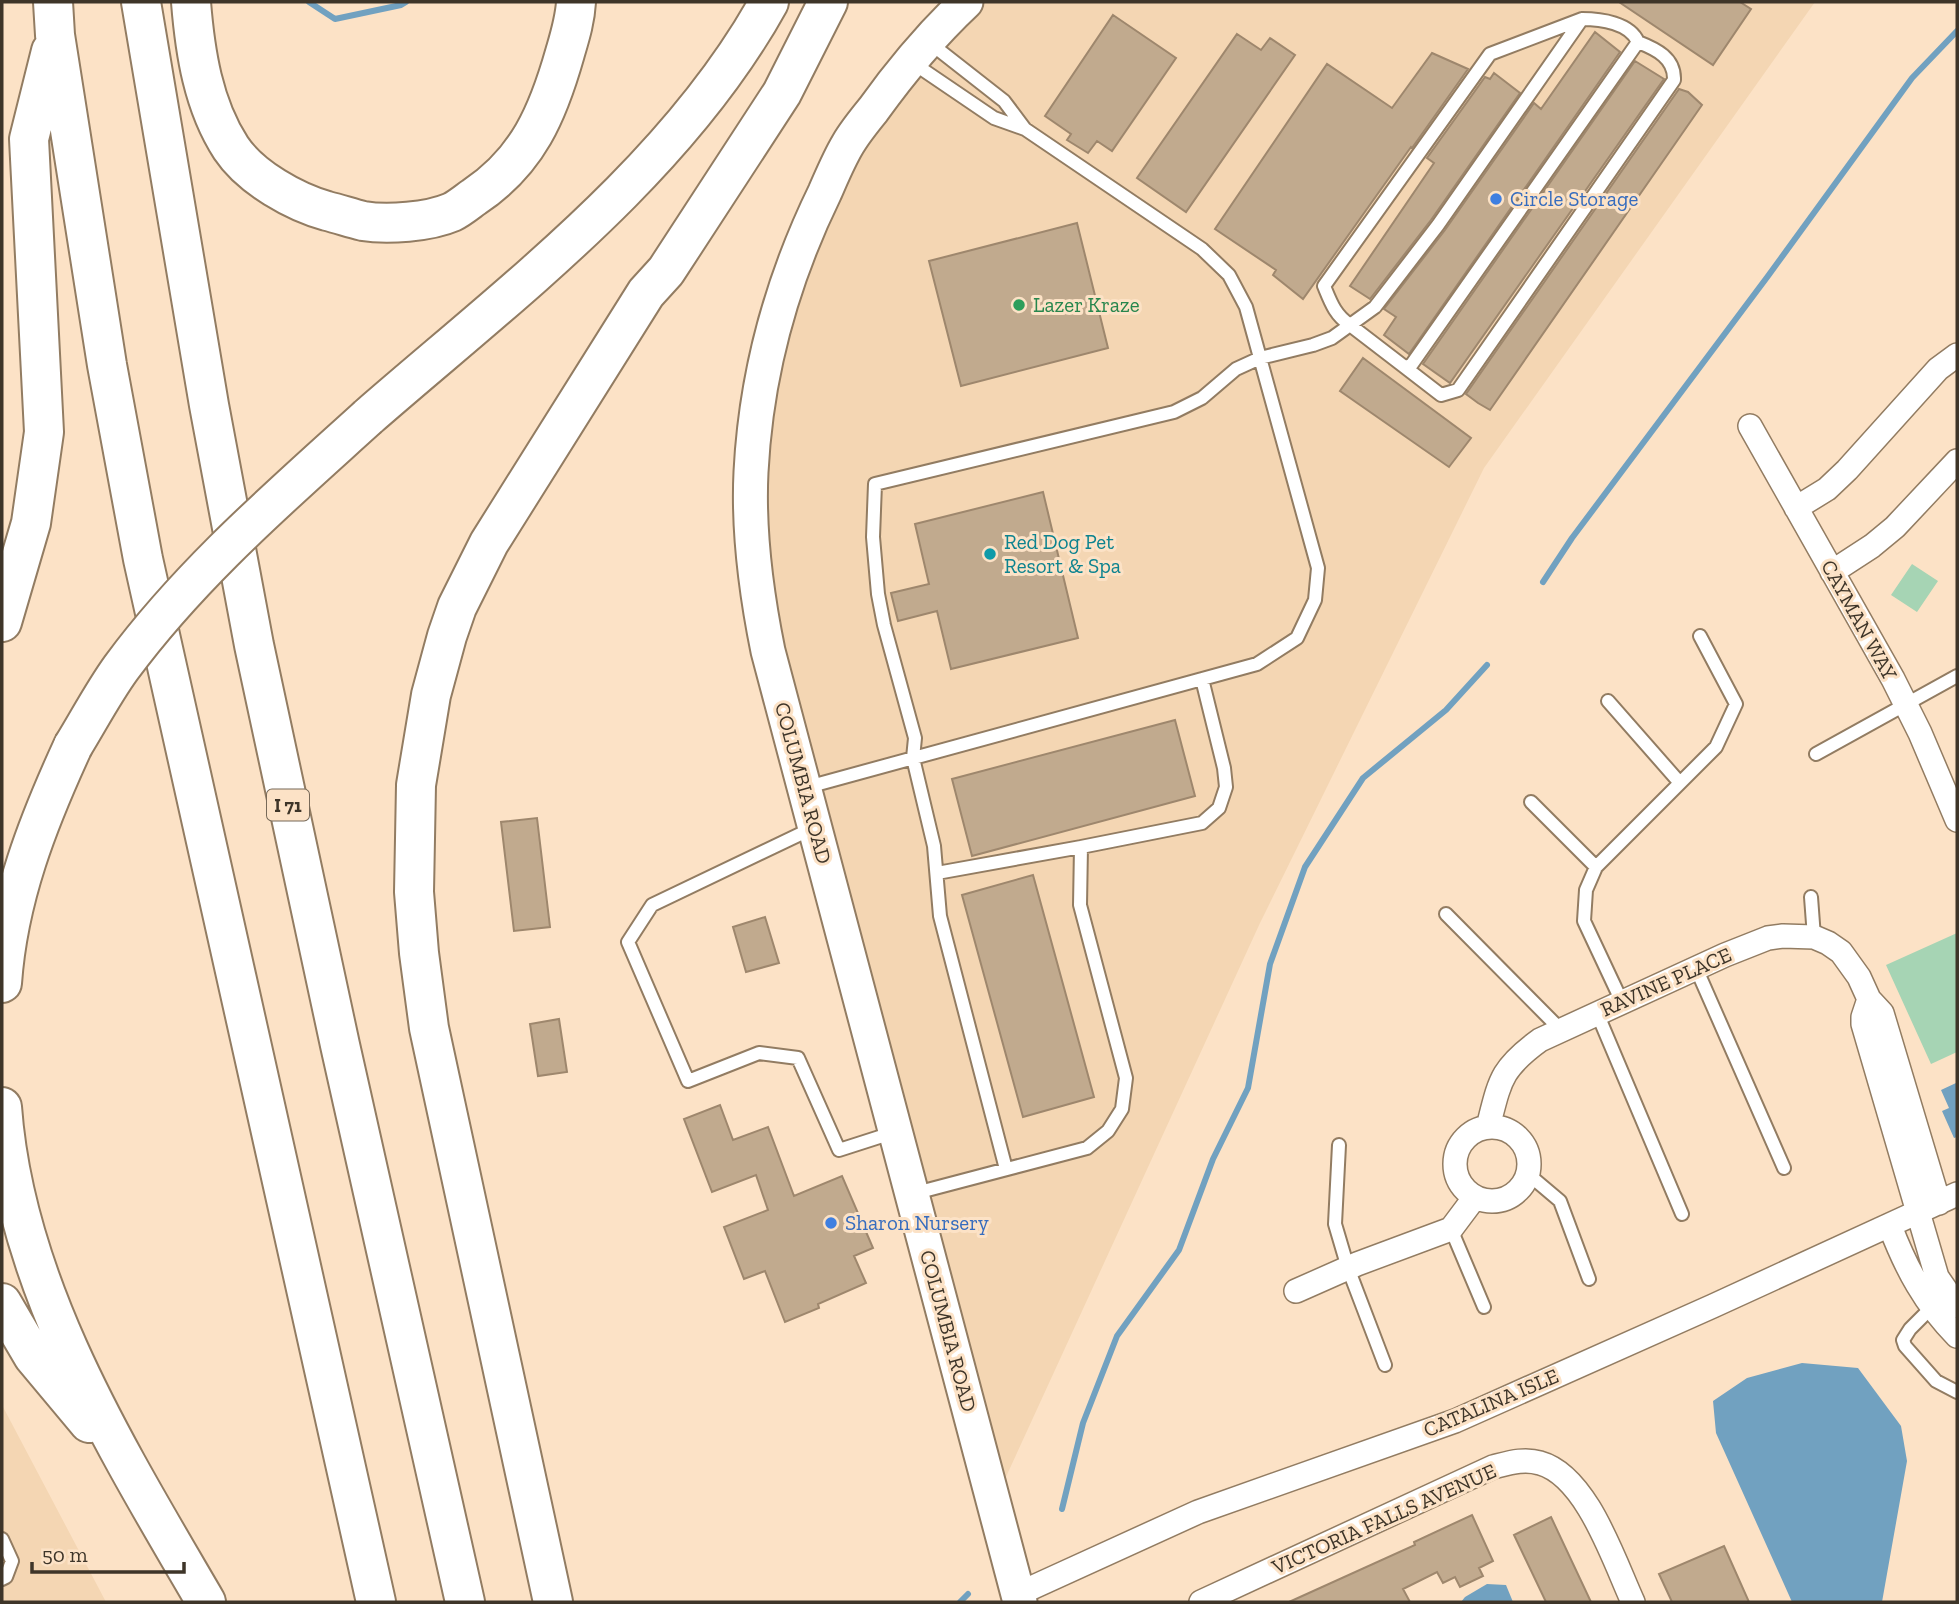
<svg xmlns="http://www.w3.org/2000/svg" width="1959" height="1604" viewBox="0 0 1959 1604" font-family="'Zilla Slab',serif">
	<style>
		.built { fill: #f4d6b3 }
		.green { fill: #a6d4b4 }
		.water { fill: #71a1c0 }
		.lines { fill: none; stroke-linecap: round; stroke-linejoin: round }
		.stream { stroke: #71a1c0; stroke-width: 6 }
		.building { fill: #c1aa8e; stroke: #9e876d; stroke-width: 2 }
		.lane-casing { stroke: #927c62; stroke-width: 16 }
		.street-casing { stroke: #927c62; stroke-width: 26 }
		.secondary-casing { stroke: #927c62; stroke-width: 37 }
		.highway-casing { stroke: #927c62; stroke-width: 42 }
		.lane { stroke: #fff; stroke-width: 12 }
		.street { stroke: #fff; stroke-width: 23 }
		.secondary { stroke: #fff; stroke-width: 33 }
		.highway { stroke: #fff; stroke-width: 38 }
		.highway-bridge-casing { stroke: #927c62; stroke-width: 42; stroke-linecap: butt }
		.highway-bridge { stroke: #fff; stroke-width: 38 }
		.shop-dot { fill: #3f7fe0; stroke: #fce2c6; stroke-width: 2.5 }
		.leisure-dot { fill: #2e9e5b; stroke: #fce2c6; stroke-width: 2.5 }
		.culture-dot { fill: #0f9aa8; stroke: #fce2c6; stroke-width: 2.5 }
		.labels { text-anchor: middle; stroke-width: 6; stroke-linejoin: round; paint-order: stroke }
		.shield { fill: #fce2c6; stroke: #776958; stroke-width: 2 }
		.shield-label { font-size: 19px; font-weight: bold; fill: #3e3529 }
		.shop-label { font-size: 21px; fill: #366cbe; stroke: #fce2c6; text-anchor: start }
		.leisure-label { font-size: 21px; fill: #27864d; stroke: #fce2c6; text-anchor: start }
		.culture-label { font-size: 21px; fill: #0d838f; stroke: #fce2c6; text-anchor: start }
		.street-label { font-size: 21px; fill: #3e3529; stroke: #fce2c6 }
	</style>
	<rect width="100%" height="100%" fill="#fce2c6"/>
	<path class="built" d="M966,2H1815L1484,468L1260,923L994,1503L768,651L751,472L809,226Z
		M2,1405L106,1602H2Z"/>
	<path class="green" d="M1912,564L1938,581L1917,612L1891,595Z
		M1957,933V1052L1931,1064L1886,965Z"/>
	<path class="water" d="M1956,1083L1957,1137L1954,1138L1942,1111L1949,1108L1941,1090Z
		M1802,1363L1858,1368L1901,1426L1907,1461L1882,1602H1792L1716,1433L1713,1401L1747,1378Z
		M1487,1584L1506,1585L1513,1602H1461L1465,1597Z"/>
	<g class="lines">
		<path class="stream" d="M309,2L335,19L401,5L406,2
			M1543,582L1572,538L1768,276L1912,78L1957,31
			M1062,1509L1083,1423L1117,1336L1179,1250L1213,1159L1248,1088L1270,964L1305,867L1363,778L1446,710L1487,665
			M960,1602L968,1594"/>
	</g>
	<path class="building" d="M1619,2H1740L1751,9L1713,65Z
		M1113,15L1176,58L1112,151L1097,141L1088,153L1067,140L1071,134L1045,116Z
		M1595,32L1620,52L1409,354L1384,335L1396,317L1384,309L1445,230L1534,103L1541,109Z
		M1237,34L1261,50L1270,38L1295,55L1186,212L1137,178Z
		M1432,53L1468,69L1412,148L1411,147L1303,299L1273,275L1276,270L1215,229L1327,64L1392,108Z
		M1635,61L1664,79L1450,383L1423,364Z
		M1494,73L1520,93L1431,220L1370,299L1350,286L1434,163L1427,158L1485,77L1490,79Z
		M1679,89L1688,92L1702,105L1490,410L1478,403L1466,394Z
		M1077,223L1108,348L961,386L929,261Z
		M1363,358L1471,438L1449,467L1340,391Z
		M1043,492L1078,638L951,669L937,611L898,621L891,593L929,584L915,524Z
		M1175,720L1195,796L972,856L952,779Z
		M537,818L550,927L514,931L501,822Z
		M1033,875L1094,1097L1023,1117L962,895Z
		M765,917L779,963L746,972L733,927Z
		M559,1019L567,1072L538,1076L530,1024Z
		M720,1105L733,1140L768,1127L794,1196L842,1176L873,1248L854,1256L866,1283L818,1304L819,1308L785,1322L765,1271L744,1279L724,1227L768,1210L756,1175L712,1192L684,1119Z
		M1472,1515L1493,1561L1479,1568L1483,1576L1460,1587L1455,1577L1443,1583L1437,1572L1403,1589L1410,1602H1289L1415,1545L1414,1542Z
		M1551,1517L1591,1602H1546L1514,1535Z
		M1724,1546L1749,1602H1672L1659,1574Z"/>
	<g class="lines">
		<g class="lane-casing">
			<path id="lane" d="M930,43L1004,101L1025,129
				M1406,368L1441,395L1458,390L1674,80C1675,58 1656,49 1638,42
				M1608,701L1680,783
				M1816,754L1957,676
				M804,788L1257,664L1297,638L1315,600L1318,568L1246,307L1229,275L1202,249L1025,129L994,118L913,63
				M1531,802L1596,867
				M813,828L652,905L628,942L688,1081L759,1053L798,1058L839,1150L895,1132
				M937,873L1081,847
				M1811,897L1814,937
				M1446,914L1561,1030
				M1696,968L1784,1168
				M1622,1002L1584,921L1586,890L1596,867L1716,747L1736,704L1700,636
				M1597,1013L1682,1214
				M1339,1145L1335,1224L1348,1268L1385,1365
				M1006,1169L940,916L934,846L913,758L915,738L884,625L878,594L873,537L875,484L1174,412L1202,398L1236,369L1260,358L1313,345L1332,338L1375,307L1438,225L1582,19L1490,54L1324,286C1331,303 1335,315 1350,325L1406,368L1412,364L1638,42C1630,23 1601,19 1582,19
				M1528,1174L1560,1201L1589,1279
				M912,1194L1087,1148L1108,1131L1122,1109L1126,1078L1080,905L1081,847L1202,823L1219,808L1226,787L1224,768L1202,679
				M1451,1229L1484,1307
				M1931,1308L1910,1329L1903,1340L1905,1346L1936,1381L1957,1392
				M2,1539L12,1561L6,1577L2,1579"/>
		</g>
		<g class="street-casing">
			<path id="street" d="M1750,426L1893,679L1920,733L1957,820
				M1796,508L1827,489L1847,470L1938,369L1957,355
				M1832,572L1872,546L1895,527L1957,461
				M1869,999L1863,1017V1024L1937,1277L1957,1306
				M1455 1164a37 37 0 1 1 74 0a37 37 0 1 1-74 0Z
				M1488,1127C1500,1081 1500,1069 1540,1040L1725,955L1768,938L1783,936L1814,937L1828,943L1841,952L1859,977L1869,999L1882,1013L1939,1203
				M1890,1226C1906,1268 1925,1304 1957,1336
				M1296,1291L1357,1264L1451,1229L1475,1197
				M1018,1594L1198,1512L1455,1421L1713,1306L1957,1194
				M1201,1602L1493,1467C1509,1463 1524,1458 1540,1463C1587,1476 1614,1561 1633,1602"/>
		</g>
		<g class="secondary-casing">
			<path id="secondary" d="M966,2C931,35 901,71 873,110C864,121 855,132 848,144C839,159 832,176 825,192C782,280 756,373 751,472C748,532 756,592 768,651L1020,1602"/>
		</g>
		<g class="highway-casing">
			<path id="highway" d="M53,2L55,35L107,365L143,559L376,1602
				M141,2L209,405L254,645L340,1045L465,1602
				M191,2C195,52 203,105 231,148C251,178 295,202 327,211C339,214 351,218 363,221C387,225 429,222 452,212C460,208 467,202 474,197C528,161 548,113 565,53C570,36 575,20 576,2
				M368,417C509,294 677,169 769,2
				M2,622L31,523L44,432L29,139L51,51
				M2,983C8,898 38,822 73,746
				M2,1107C15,1286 118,1451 206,1602
				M2,1303L33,1356L89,1423
				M553,1602L429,1028L419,953L414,892L416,785L431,695L447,636L457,607L489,543L646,293L666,271L782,93L828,2"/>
		</g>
		<use href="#lane" class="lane"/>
		<use href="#street" class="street"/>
		<use href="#secondary" class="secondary"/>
		<use href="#highway" class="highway"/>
		<g class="highway-bridge-casing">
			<path id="highway-bridge" d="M73,746C89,720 103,693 121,668C191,573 281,496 368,417"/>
		</g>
		<use href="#highway-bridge" class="highway-bridge"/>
	</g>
	<g class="shop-dot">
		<circle cx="1496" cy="199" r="7"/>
		<circle cx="831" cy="1223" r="7"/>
	</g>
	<circle class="leisure-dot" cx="1019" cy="305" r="7"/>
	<circle class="culture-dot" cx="990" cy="554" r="7"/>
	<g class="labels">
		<rect class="shield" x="267" y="789.5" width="42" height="31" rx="5"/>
		<g class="shield-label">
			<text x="288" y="812">I 71</text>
		</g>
		<g class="shop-label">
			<text x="1510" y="206">Circle Storage</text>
			<text x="845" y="1230">Sharon Nursery</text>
		</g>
		<g class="leisure-label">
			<text x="1033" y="312">Lazer Kraze</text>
		</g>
		<g class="culture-label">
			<text x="1004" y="549">Red Dog Pet<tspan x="1004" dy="24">Resort &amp; Spa</tspan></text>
		</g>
		<g class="street-label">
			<text transform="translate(1859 620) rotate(61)" y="7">CAYMAN WAY</text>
			<text transform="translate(803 783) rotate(75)" y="7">COLUMBIA ROAD</text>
			<text transform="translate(1666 982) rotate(-24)" y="7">RAVINE PLACE</text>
			<text transform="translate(948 1331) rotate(75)" y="7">COLUMBIA ROAD</text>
			<text transform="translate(1491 1403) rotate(-23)" y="7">CATALINA ISLE</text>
			<text transform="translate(1384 1519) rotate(-24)" y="7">VICTORIA FALLS AVENUE</text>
		</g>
	</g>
	<rect width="1959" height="1604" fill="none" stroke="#3e3529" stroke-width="7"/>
	<path d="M32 1562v10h152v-10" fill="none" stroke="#3e3529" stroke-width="3.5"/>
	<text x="42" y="1562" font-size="21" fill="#3e3529" stroke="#fce2c6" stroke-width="5" paint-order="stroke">50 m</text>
</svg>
